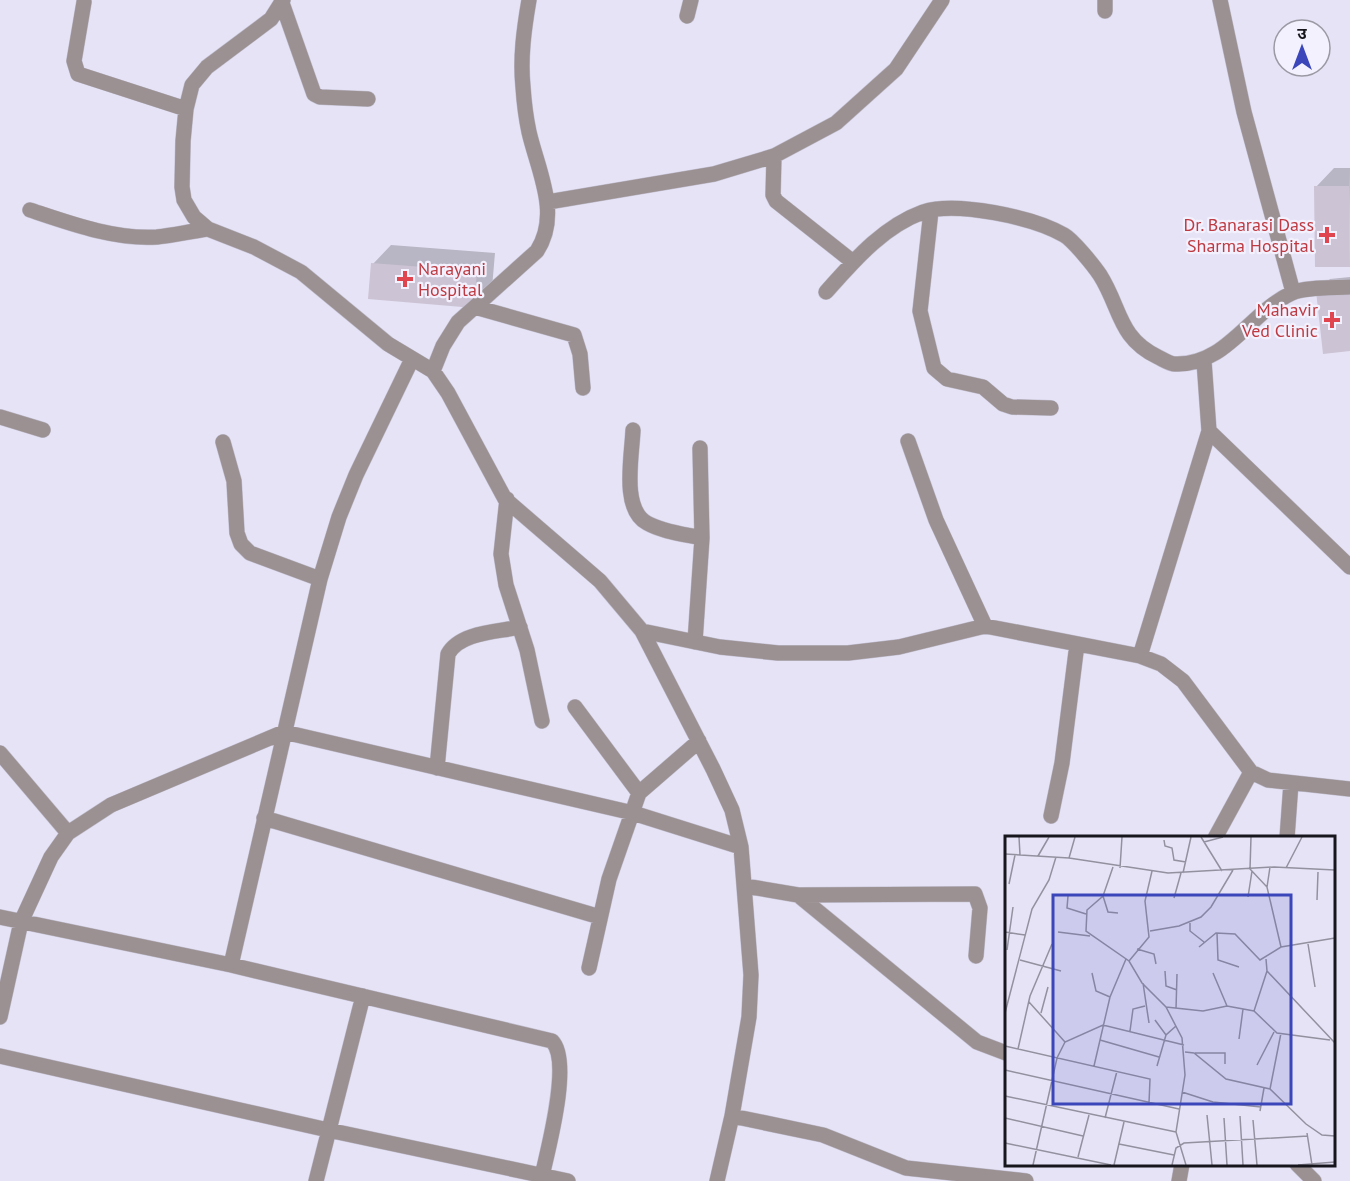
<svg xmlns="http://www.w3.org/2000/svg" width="1350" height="1181" viewBox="0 0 1350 1181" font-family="'PT Sans','Noto Sans Devanagari',sans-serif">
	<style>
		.shadow { fill: #0003 }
		.building { fill: #ccc3d5 }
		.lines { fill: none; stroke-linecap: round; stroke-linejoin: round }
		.minor-casing { stroke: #c1becf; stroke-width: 16 }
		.minor { stroke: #9b9192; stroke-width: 15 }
		.health-dot { fill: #e0444e; stroke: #f3f1fd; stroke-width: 2 }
		.labels { text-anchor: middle; stroke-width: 4.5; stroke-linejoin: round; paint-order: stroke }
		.health-label { font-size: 18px; fill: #be3a42; stroke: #f3f1fd; text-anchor: end }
		.inset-road { fill: none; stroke: #93919f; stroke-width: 1.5 }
		.view { fill: #3a46b9; fill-opacity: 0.15; stroke: #3a46b9; stroke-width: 3 }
		.inset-edge { fill: none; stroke: #17161c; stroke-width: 3 }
	</style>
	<rect width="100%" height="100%" fill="#e6e3f6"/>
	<path class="shadow" d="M1334,168H1350L1349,265L1316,187Z
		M391,245L495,253L492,288L474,306L373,264Z
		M1350,277V350L1318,292L1330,279Z"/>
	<path class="building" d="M1314,186H1349L1350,267H1315Z
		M371,263L477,271L474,308L368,299Z
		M1350,288V351L1323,354L1316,291Z"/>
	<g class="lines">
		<g class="minor-casing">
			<path id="minor" d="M283,0L271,19L207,67L192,85L186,109L183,141L182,187L184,200L194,217L208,229L254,247L301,272L388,344L433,371L448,393L505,499L600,581L642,631L713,769L732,810L741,847L751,975L749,1017L732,1116L717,1181
				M1220,0L1244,112L1293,292
				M84,2L74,61L78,74L186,109
				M282,3L314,94L320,97L368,99
				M1105,11V0
				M687,16L691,0
				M774,156L773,195L776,201L853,262
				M548,202L714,174L774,156L836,123L896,69L942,0
				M30,210C69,223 115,240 157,237C174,235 192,231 208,229
				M931,211L920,311L934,368L947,379L983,387L1003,404L1012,407L1051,408
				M826,292C853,262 882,227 923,212C956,201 1033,217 1064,235C1073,240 1094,266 1100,275C1121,308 1118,338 1158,357C1164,360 1170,364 1175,364C1226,366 1249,313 1292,293C1304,287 1335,288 1350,287
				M475,307L574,335L580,354L583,388
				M1204,361L1209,431L1350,567
				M433,371L443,346L458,322L537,251C561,214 538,171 529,132C526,118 524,102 523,87C520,58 524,29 529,0
				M0,417L43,430
				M633,430C632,456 621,509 647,523C663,532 684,534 702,538
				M908,441L936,520L985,626
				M223,442L234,481L237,533L241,544L250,553L320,579
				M507,499L501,554L506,585L527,650L542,721
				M642,631L720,647L778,653H848L899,647L985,626L1140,656L1161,664L1183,681L1251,772L1268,780L1350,789
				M695,642L702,538L700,448
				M1140,656L1209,431
				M575,707L639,793
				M0,753L68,833
				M437,768L448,654C460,632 498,632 520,627
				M1051,816L1062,763L1077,644
				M264,818L600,917
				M1215,838L1251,772
				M1287,838L1291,783
				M745,886L798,895L977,1042L1006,1053
				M798,895L975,894L980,908L976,956
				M0,917L231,965L552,1041C572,1061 548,1149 542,1176
				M231,965L320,579L339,517L356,475L412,359
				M589,968L609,879L639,793L699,741
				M0,1017L21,922L51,857L68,833L111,805L284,732L633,813L741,847
				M0,1056L328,1130L568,1181
				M732,1116L823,1135L906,1168L1026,1181
				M1297,1164L1314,1181
				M316,1181L363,996
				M1179,1181L1182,1164"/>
		</g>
		<use href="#minor" class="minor"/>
	</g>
	<g class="health-dot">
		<path d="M1324 226h6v6h6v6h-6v6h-6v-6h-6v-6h6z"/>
		<path d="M402 270h6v6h6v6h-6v6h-6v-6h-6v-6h6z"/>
		<path d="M1329 311h6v6h6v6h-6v6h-6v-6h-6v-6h6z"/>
	</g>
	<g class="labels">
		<g class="health-label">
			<text x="1314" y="231">Dr. Banarasi Dass<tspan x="1314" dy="21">Sharma Hospital</tspan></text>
			<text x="418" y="275" text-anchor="start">Narayani<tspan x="418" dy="21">Hospital</tspan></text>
			<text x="1318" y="316">Mahavir<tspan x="1318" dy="21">Ved Clinic</tspan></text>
		</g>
	</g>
	<g transform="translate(1005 836)">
		<rect width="330" height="330" fill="#e6e3f6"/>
		<path class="inset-road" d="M14,1L15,19M196,1L217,35M246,1L245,33L262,51L276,111M159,4L160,10L167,12L169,24L181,26M199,6L218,1M0,18L64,22L163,37L269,31L330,34M33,20L44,1M64,22L70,1M108,31L98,60L82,74L81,95L124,125L137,147L161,171L177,202L180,239L171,296L181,329M115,32L117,1M281,32L297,1M178,37L186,1M4,48L10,19M262,51L265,31M63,60L62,72L81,78M98,60L103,76L113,77M243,61L247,35M169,62L176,37M312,64L313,36M185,87V95L199,106M145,95L174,90L196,81L206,71L228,34M0,96L20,99M53,96L85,100M212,97L213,124L234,131M303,108L310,151M194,111L211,97L230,98L255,124L276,111L330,102M132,113L149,118L151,128M2,114L8,71M261,123L262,135L330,207M15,124L56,135M124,125L144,101L140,65L147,35M160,135L161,150L172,154M87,137L91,155L105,161M208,137L222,170M138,147L144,187M24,166L60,206M161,171L198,175L222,170L249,175L272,197L325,204M171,173L172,138M249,175L262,135M0,177L27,73L44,44L51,21M36,177L43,151M150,184L161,199M125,195L128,173L140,170M234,203L238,173M95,204L154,221M0,210L145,243L144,267M13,213L25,160L47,108M180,216L189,217L221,243L265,253L301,288L317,299L330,300M190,217H220V228M252,229L269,196M89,230L105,161L121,123M152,230L161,199L171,190M0,234L174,273M265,253L276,197M177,256L208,266L256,271M0,260L171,296M255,275L259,252M202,279L207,329M235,280L238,329M0,282L78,300M100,282L112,235M219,282L222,329M248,284L252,329M302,297L307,329M0,307L106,329M114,308L169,319M73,321L84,279M28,329L52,222L60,206L98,189L179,209M109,329L119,286M167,329L171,312L179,307L303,300M293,329L330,326"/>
		<path class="view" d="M48,59H286V268H48Z"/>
		<rect width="330" height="330" class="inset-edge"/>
	</g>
	<g transform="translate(1302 48)"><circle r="28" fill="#f3f1fd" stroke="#9b99a3" stroke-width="1.5"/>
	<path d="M0-4.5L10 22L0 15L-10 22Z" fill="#3a46b9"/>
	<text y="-9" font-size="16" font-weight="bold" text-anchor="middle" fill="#17161c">उ</text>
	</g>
</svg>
